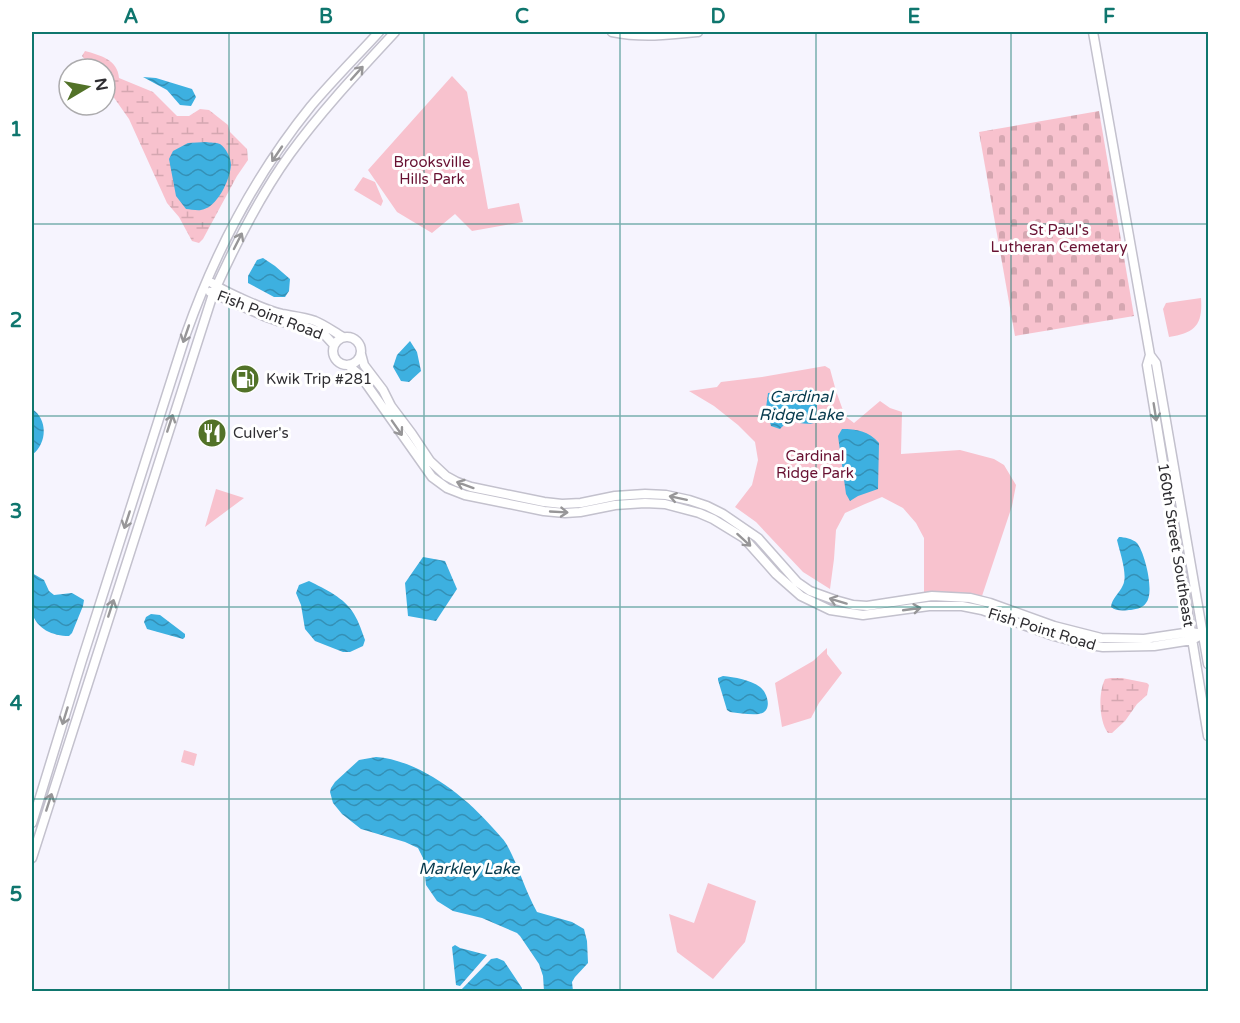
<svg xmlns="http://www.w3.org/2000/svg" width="1240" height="1023" viewBox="0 0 1240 1023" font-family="'Varela Round',sans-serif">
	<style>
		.green { fill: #f8c2ce }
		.wetland { fill: url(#wetland-marsh) }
		.cemetery { fill: url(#cemetery-stones) }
		.water { fill: url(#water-waves) }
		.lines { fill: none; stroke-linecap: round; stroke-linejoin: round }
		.secondary-casing { stroke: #c3c1cd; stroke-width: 11 }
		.secondary { stroke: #fff; stroke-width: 8 }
		.oneway { stroke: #979698 }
		.grid { fill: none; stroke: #0f766e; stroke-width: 1.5; stroke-opacity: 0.55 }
		.labels { text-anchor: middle; stroke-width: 6; stroke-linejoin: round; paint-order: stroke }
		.park-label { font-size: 15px; fill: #681132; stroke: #fff }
		.street-label { font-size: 15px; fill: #2f2e32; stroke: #fff }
		.poi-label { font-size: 15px; fill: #2f2e32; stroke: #fff; text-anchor: start }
		.water-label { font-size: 16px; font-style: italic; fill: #05394c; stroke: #fff }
		.neatline { fill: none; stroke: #0f766e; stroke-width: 2 }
		.grid-label { font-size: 20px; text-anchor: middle; font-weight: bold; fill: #0f766e }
	</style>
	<defs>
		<pattern id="wetland-marsh" width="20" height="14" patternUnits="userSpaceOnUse" patternTransform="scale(1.5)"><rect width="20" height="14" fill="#f8c2ce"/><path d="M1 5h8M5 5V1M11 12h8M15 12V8" fill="none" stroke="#d5a7b1"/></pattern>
		<pattern id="cemetery-stones" width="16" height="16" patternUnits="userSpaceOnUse" patternTransform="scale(1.5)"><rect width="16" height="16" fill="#f8c2ce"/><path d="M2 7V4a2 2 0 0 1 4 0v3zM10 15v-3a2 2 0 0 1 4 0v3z" fill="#d5a7b1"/></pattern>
		<pattern id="water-waves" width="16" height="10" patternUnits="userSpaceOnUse" patternTransform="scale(1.5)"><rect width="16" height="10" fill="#3db0e0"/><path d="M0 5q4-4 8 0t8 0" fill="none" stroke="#3490b6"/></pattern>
	</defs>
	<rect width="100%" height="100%" fill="#f6f4fe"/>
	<path class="green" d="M452,76L467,92L488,209L519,203L523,222L472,231L455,214L432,233L397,212L368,170Z
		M363,177L375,182L383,201L381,206L354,190Z
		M1201,298C1203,325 1195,333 1169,337L1163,309L1166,303Z
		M825,366L830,369L836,391L845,416L854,423L880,401L890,408L902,412L901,454L960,450L994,459L1004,465L1016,485L1012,506L982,596L964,593H924V538L916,523L903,508L882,497L865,504L845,513L836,530L834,559L830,589L803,572L756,522L735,507L752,485L758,460L755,442L738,425L714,406L689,391L717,387L721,382L762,377Z
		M216,489L244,498L205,527Z
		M827,648V654L842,673L819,703L811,718L782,727L775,683L813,661Z
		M184,750L197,754L194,766L181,762Z
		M708,883L756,901L745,942L713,979L677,952L669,914L694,923Z"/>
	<path class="wetland" d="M85,51C100,55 118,60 119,78L153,92L177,116H189L200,109L209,110L228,125L230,132L247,149L248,160L237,176L203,239L199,243L192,241L179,217L167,203L129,119L110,92L105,87V69H90L88,63L82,56Z
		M1111,678H1122L1147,683L1149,685L1147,695L1137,704L1125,721L1112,733H1108C1099,721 1098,693 1105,679Z"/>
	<path class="cemetery" d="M1099,111L1134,316L1015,336L979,132Z"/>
	<path class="water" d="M143,77L156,78L192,89L196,97L191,106L180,105L167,90Z
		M206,142C210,143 216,142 220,144C226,148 231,158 231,165C230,180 217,208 201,210C197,211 190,209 186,209L176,196L169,159L173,151L188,143Z
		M263,258L275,266L290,279L289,291L285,297H274L248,283V276L257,260Z
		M410,341L417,352L421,371L409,382L401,381L393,367L397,355Z
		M813,389C819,400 817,411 814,423C799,427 793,415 780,429L771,426L766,408L768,393Z
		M32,409C48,419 47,443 33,454H32Z
		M842,429C856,429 869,431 879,443L878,489L858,496L850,501L846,494L838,436Z
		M1119,537C1124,537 1133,539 1137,543C1145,553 1155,593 1146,603C1143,608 1134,610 1129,610C1122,611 1116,611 1111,607C1112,598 1119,594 1123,585C1128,575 1120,553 1117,540Z
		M423,557L445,561L457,589L436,621L408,616L405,583Z
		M32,573L44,580L49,591L54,595L72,593L84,600L83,606L72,633L69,636C53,636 36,629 32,612C29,603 31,583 32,573Z
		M309,581C325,589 345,598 354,614C359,622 362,632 365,640L363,646L350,652H343L315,641L305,629L301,605L296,593L299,585Z
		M151,614L160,615L185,634V637L183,639L147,629L144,622L146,617Z
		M723,676C734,677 751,680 760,687C768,693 773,712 759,714C750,715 739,713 730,712L727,710L718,680V678Z
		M376,757C419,760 465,796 492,827C497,833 503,838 507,845C519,867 525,891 537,912L572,922L584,929L587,941L588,963L575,977L572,982L573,991H544L543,976L539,964L520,936L517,933L482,918L453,911L437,901L426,885L423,858L418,848L405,842L361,829L342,814L333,803L330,792L331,788L335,782L359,760Z
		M455,945L460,948L487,955L460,986L456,985L452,947Z
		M497,958L504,961L522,988V991H460L491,959Z"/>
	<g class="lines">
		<g class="secondary-casing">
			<path id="secondary" d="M612,32C641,38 669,35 698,32
				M1093,32L1150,355L1156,363L1208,664
				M212,283C224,292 268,311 282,314C293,316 304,317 315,321C325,325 334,332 343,337
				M210,292L264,316L278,321L304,326L323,333L334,345
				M333 351a14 14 0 1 1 28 0a14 14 0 1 1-28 0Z
				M361,354L364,365L383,390L391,406L412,434L430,461L446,476L457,482L471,487L544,502L562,504L581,503L615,496L645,494L666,495L689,500L707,506L723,514L758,538L797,582L810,591L835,600L853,605L867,606L932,596L970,598L990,603L1054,626L1101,638L1144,639L1191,632L1203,634
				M1150,355L1147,365L1208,736
				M348,365L360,375L432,477L447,488L465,495L544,511L565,513L580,512L615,505L645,503L665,504L699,513L713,519L744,538L776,574L801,596L830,610L863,615L929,606H962L982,610L1054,636L1084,644L1103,647L1154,646L1192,640L1203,634L1208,633
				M32,823L82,660L186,334C215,252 256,174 311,106C333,80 357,56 379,32
				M32,858L213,294C235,245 259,197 290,154C322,110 359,71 395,32"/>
		</g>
		<use href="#secondary" class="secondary"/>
	</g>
	<defs><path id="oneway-shaft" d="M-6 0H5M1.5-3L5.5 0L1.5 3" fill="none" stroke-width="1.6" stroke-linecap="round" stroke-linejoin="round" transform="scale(1.5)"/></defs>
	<g class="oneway">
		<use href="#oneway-shaft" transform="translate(357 73) rotate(-48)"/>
		<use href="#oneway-shaft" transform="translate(277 154) rotate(124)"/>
		<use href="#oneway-shaft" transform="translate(238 241) rotate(-63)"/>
		<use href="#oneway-shaft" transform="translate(186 334) rotate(109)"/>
		<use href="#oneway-shaft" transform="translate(1155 412) rotate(81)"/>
		<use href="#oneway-shaft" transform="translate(170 423) rotate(-72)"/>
		<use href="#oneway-shaft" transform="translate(397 428) rotate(55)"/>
		<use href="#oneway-shaft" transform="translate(465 485) rotate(-160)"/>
		<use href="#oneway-shaft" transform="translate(678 498) rotate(-168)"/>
		<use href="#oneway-shaft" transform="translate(559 512) rotate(3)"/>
		<use href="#oneway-shaft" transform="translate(127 520) rotate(108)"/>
		<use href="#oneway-shaft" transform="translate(744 540) rotate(42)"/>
		<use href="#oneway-shaft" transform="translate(838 601) rotate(-163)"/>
		<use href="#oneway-shaft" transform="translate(111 608) rotate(-72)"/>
		<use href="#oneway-shaft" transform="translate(912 609) rotate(-8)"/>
		<use href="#oneway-shaft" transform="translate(65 716) rotate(107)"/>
		<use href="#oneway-shaft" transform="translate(49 802) rotate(-72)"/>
	</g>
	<path class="grid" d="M229,32V992M424,32V992M620,32V992M816,32V992M1011,32V992M32,224H1208M32,416H1208M32,607H1208M32,799H1208"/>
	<defs>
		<g id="fuel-disc" transform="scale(1.5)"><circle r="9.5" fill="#527228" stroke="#fff"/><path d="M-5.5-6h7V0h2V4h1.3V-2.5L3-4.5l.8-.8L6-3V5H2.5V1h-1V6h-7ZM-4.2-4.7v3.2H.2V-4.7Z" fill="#fff"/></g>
		<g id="restaurant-disc" transform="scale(1.5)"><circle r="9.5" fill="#527228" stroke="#fff"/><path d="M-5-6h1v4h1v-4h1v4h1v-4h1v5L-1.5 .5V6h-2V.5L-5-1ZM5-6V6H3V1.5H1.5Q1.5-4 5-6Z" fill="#fff"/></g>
	</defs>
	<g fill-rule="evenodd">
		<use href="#fuel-disc" x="245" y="379"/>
		<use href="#restaurant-disc" x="212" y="433"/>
	</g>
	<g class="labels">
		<g class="park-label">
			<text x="432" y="167">Brooksville<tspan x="432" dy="17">Hills Park</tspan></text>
			<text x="1059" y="235">St Paul's<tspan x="1059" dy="17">Lutheran Cemetary</tspan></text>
			<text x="815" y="461">Cardinal<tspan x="815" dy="17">Ridge Park</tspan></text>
		</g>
		<g class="street-label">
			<text transform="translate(270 315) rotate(21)" y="5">Fish Point Road</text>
			<text transform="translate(1176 545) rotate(81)" y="5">160th Street Southeast</text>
			<text transform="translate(1042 629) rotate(17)" y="5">Fish Point Road</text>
		</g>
		<g class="poi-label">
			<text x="266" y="384">Kwik Trip #281</text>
			<text x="233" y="438">Culver's</text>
		</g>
		<g class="water-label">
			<text x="801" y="402">Cardinal<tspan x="801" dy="18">Ridge Lake</tspan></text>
			<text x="469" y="874">Markley Lake</text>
		</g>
	</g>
	<rect width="1240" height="1023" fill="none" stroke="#ffffff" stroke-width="66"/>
	<g transform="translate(87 87) rotate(80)"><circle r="28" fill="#ffffff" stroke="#acabad" stroke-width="1.5"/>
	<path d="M0-4.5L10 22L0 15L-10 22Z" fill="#527228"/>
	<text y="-9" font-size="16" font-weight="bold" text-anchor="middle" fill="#2f2e32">N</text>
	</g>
	<rect x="33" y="33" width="1174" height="957" class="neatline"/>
	<g class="grid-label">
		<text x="131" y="23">A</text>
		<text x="326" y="23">B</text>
		<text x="522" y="23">C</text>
		<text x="718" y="23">D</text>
		<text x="914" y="23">E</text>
		<text x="1109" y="23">F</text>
		<text x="16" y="136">1</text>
		<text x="16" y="327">2</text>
		<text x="16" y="518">3</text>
		<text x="16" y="710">4</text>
		<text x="16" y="901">5</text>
	</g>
</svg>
